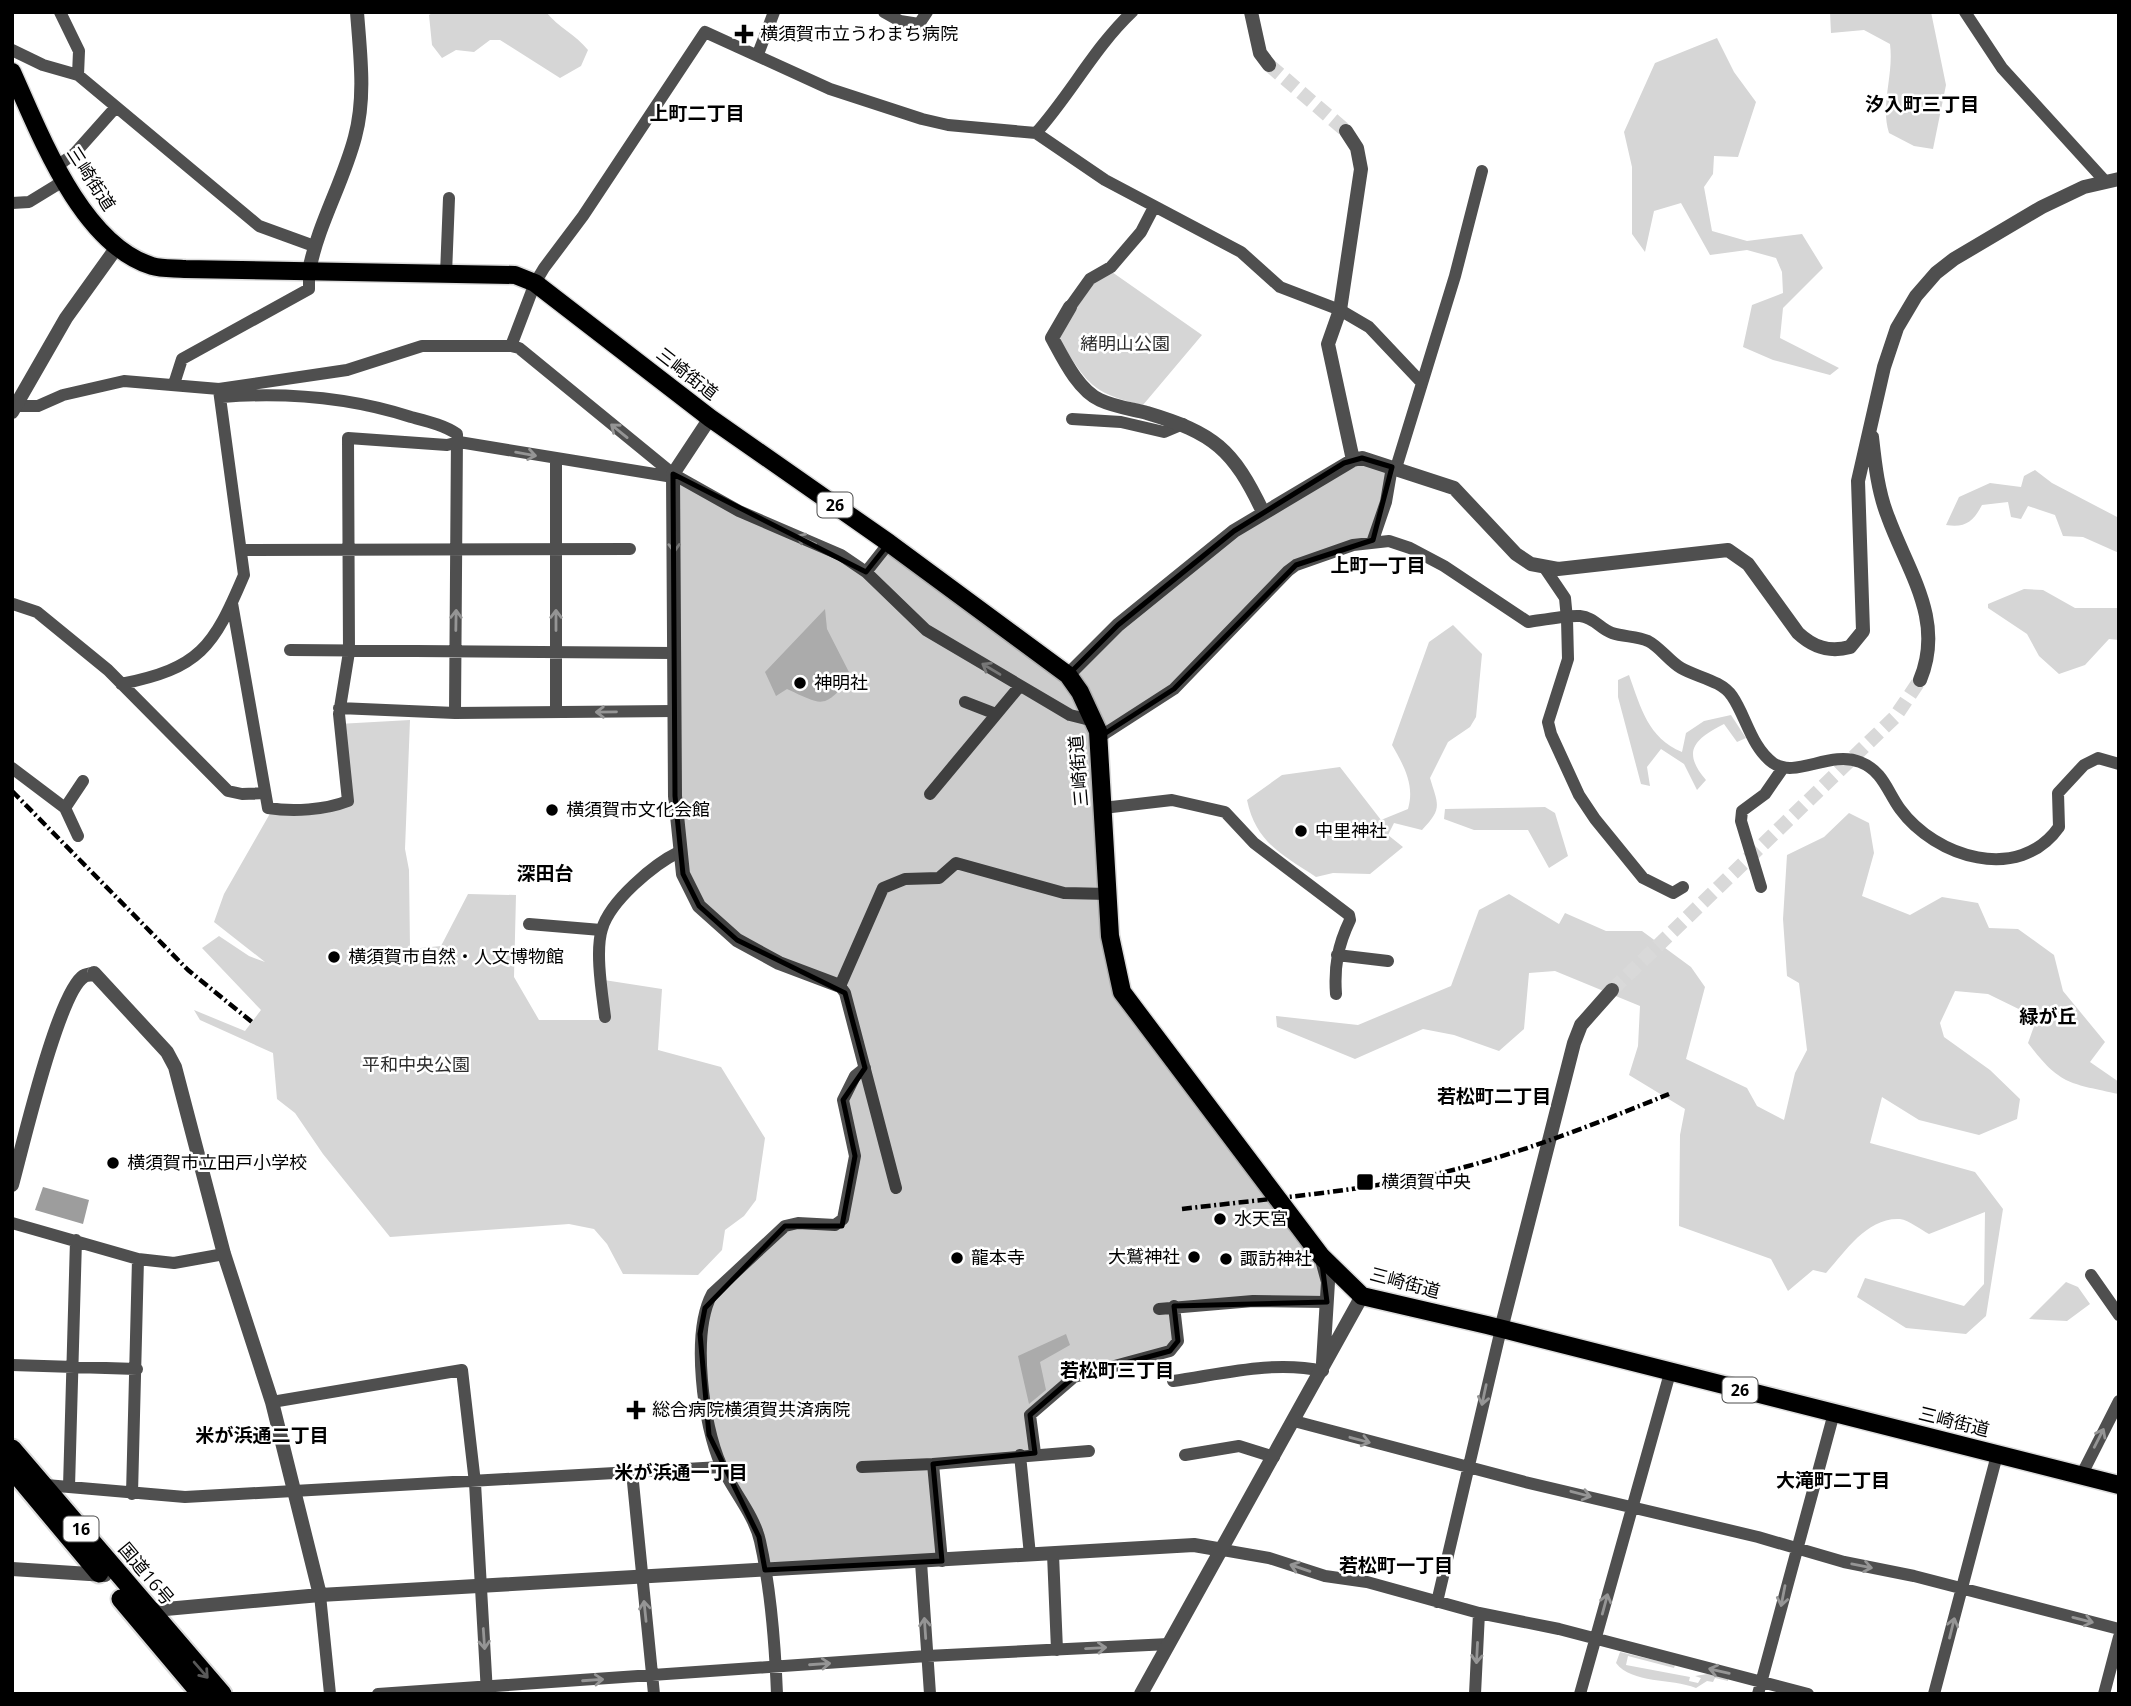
<svg xmlns="http://www.w3.org/2000/svg" width="2131" height="1706" viewBox="0 0 2131 1706" font-family="'Open Sans','Noto Sans JP',sans-serif">
	<style>
		.green { fill: #d6d6d6 }
		.water { fill: #9d9d9d }
		.lines { fill: none; stroke-linecap: round; stroke-linejoin: round }
		.tertiary-tunnel { stroke: #d9d9d9; stroke-width: 14; stroke-dasharray: 14 7; stroke-linecap: butt }
		.primary-casing { stroke: #dbdbdb; stroke-width: 21 }
		.trunk-casing { stroke: #dbdbdb; stroke-width: 23 }
		.minor { stroke: #4f4f4f; stroke-width: 12 }
		.tertiary { stroke: #4f4f4f; stroke-width: 14 }
		.primary { stroke: #000; stroke-width: 18 }
		.trunk { stroke: #000; stroke-width: 19 }
		.rail { stroke: #000; stroke-width: 4.5; stroke-dasharray: 10 3.5 2 3.5; stroke-linecap: butt }
		.oneway { stroke: #959595 }
		.oneway2 { stroke: #595959 }
		.marked { fill: #000; fill-opacity: 0.2; stroke: #000; stroke-width: 5; stroke-linejoin: round }
		.poi-dot { fill: #000; stroke: #fff; stroke-width: 2.5 }
		.labels { text-anchor: middle; stroke-width: 5; stroke-linejoin: round; paint-order: stroke }
		.shield { fill: #fff; stroke: #4c4c4c; stroke-width: 2 }
		.shield-label { font-size: 16px; font-weight: bold; fill: #000 }
		.poi-label { font-size: 18px; fill: #000; stroke: #fff; text-anchor: start }
		.street-label { font-size: 18px; fill: #000; stroke: #fff }
		.park-label { font-size: 18px; fill: #2d2d2d; stroke: #fff }
		.neighbourhood-label { font-size: 19px; font-weight: bold; fill: #000; stroke: #fff }
	</style>
	<rect width="100%" height="100%" fill="#fff"/>
	<path class="green" d="M434,12H546C558,27 576,35 588,50L581,66L560,78L500,40H490L474,52L456,50L442,58L432,45L429,15Z
		M1830,12H1931L1946,85L1933,149L1914,146L1889,133C1880,104 1894,76 1890,44L1864,30L1831,33Z
		M1717,38L1734,72L1756,102L1738,157L1714,156L1713,174L1704,187L1712,231L1747,241L1802,234L1823,268L1783,308L1780,338L1839,368L1830,375L1773,360L1743,347L1752,305L1783,293L1782,272L1776,258L1747,250L1710,255L1681,203L1654,211L1645,252L1632,234V167L1624,132L1655,63Z
		M1112,272L1202,335L1143,405C1090,393 1088,383 1059,340L1060,331L1094,283Z
		M2035,470L2052,483L2119,518V553L2083,537L2063,536L2055,515L2028,506L2021,519L2011,517L2008,502L1982,505C1973,522 1965,528 1946,525L1959,497L1990,483L2021,487L2024,476Z
		M2024,589L2043,590L2075,608H2119V640L2109,639L2085,665L2059,674L2039,656L2027,634L1988,608V604Z
		M825,609L827,629L852,678C822,708 826,707 787,689L776,696L765,672Z
		M1453,625L1482,654L1476,717L1470,727L1448,742L1430,778C1438,805 1443,808 1422,830L1394,823L1388,835L1403,847L1370,874L1333,873L1316,877C1282,854 1256,843 1247,800L1282,775L1340,767L1381,820L1408,809C1415,785 1404,766 1392,745L1429,642Z
		M1629,675C1641,708 1648,738 1682,752L1686,733L1704,721L1731,715L1746,738L1737,742L1724,724C1695,739 1681,751 1706,780L1697,790L1684,764L1661,749L1647,767L1650,786L1641,784L1618,697V680Z
		M410,720L405,849L409,870L410,949L441,946L468,894L516,895L514,977L539,1020H607L604,980L662,989L658,1050L721,1067L765,1138L756,1200L744,1216L725,1230L722,1250L698,1275L623,1274L607,1244L594,1229L569,1224L390,1237L323,1154L295,1113L277,1099L273,1053L200,1020L194,1010L245,1031L261,1010L202,948L219,936L249,956L265,962L214,922L224,894L272,810L348,801L338,724Z
		M1545,807L1555,813L1568,856L1549,868L1528,830H1474L1444,819L1445,809Z
		M1849,813L1869,823L1874,853L1862,896L1910,915L1942,897L1978,903L1989,928L2018,929L2054,955L2063,991L2105,1042L2090,1062L2119,1082V1094C2069,1083 2060,1085 2028,1043L2037,1018L1988,994L1955,991L1940,1023L1944,1037L1990,1070L2020,1099L2017,1119L1979,1135L1919,1120L1882,1097L1870,1143L1975,1172L2003,1209L1986,1316L1966,1334L1906,1328L1857,1297L1865,1278L1964,1306L1984,1284L1985,1212L1929,1234C1921,1230 1909,1220 1900,1219C1867,1217 1845,1252 1826,1273L1813,1270L1788,1291L1771,1259L1679,1226L1680,1135L1685,1109L1629,1075L1638,1046L1640,1006L1555,971L1529,973L1524,1029L1499,1051L1454,1035L1423,1029L1355,1059L1277,1027L1276,1016L1358,1025L1451,986L1479,910L1509,894L1559,924L1565,913L1606,931H1642L1691,967L1705,987L1686,1059L1747,1088L1757,1106L1784,1120L1795,1073L1807,1050L1799,983L1787,976L1783,919L1787,855L1824,837Z
		M2066,1282L2078,1287L2090,1304L2067,1321L2029,1319Z
		M1066,1334L1070,1345L1040,1362L1046,1390L1029,1404L1018,1356Z
		M1620,1652L1675,1665L1674,1668L1628,1656L1626,1665L1690,1677L1689,1681L1698,1683L1701,1678L1695,1676L1707,1674L1728,1678V1681L1715,1678L1713,1682L1707,1681L1696,1688C1671,1678 1632,1684 1616,1663Z"/>
	<path class="water" d="M43,1187L89,1200L83,1224L35,1210Z"/>
	<g class="lines">
		<path class="tertiary-tunnel" d="M1269,65L1346,131
			M1612,990L1895,717L1920,680"/>
		<g class="primary-casing">
			<path id="primary" d="M12,72C40,134 81,244 152,266C162,269 175,268 185,269L515,275L535,283L710,418L889,543L1068,675L1080,692L1098,731L1110,936L1122,992L1321,1256L1362,1296L1487,1325L2119,1485"/>
		</g>
		<g class="trunk-casing">
			<path id="trunk" d="M12,1449L222,1694
				M12,1469L99,1573
				M121,1599L201,1694"/>
		</g>
		<path class="minor" d="M60,12L79,51L78,75
			M884,12L900,21L919,24L927,12
			M1965,12L2002,68L2104,180
			M12,50L43,65L78,75L259,226L314,246
			M758,54L774,12
			M1036,133C1071,94 1094,48 1132,12
			M56,167L75,153L116,107
			M12,203L29,202L65,180
			M446,274L449,198
			M1070,307L1090,279L1111,267L1141,232L1154,207
			M511,346L535,283L544,268L583,216L705,32L830,89L922,119L948,125L1036,133L1105,180L1241,252L1280,287L1340,310L1369,327L1421,382
			M174,384L182,359L309,289V271
			M222,397C287,392 349,397 411,417C426,421 444,425 457,434L455,713
			M16,406H38L63,395L124,381L219,389L347,370L422,346H511L519,348L673,474L739,511L841,555L866,572L926,630L1070,715L1094,721
			M1072,419L1121,422L1164,432L1183,424
			M1396,468L1455,276L1482,171
			M1373,540L1386,502L1392,467
			M243,550L630,549
			M1544,567L1565,598L1567,619L1568,659L1548,722L1551,734L1579,795L1595,819L1643,878L1673,893L1683,887
			M866,572L889,543
			M232,603L268,808C293,812 325,810 348,801L339,714L349,652L348,438L447,445L459,442L673,477
			M13,604L37,612L108,670L228,791L242,794L265,793
			M290,650L674,653
			M121,684C200,668 213,648 244,575L219,390
			M965,702L996,714
			M339,708L455,713L674,711
			M556,712V459
			M1098,738L1174,689L1288,571L1296,565L1353,545L1389,541L1410,548L1444,566L1528,622C1542,620 1567,615 1580,616C1594,617 1600,629 1612,633C1624,637 1637,636 1648,641C1660,647 1669,661 1681,668C1696,677 1721,680 1732,696C1746,716 1751,747 1773,763C1795,779 1830,750 1860,762C1883,771 1887,791 1900,809C1935,857 2019,884 2059,827L2058,793L2084,765L2098,758L2119,764
			M12,768L65,808L78,836
			M930,794L1019,687
			M65,808L83,781
			M1103,808L1172,800L1225,812L1254,843L1349,915L1350,920C1338,945 1334,966 1336,994
			M1761,887L1741,821L1742,811L1765,794L1783,768
			M529,924L601,930
			M1337,955L1388,961
			M605,1017C602,993 595,951 602,929C610,901 654,864 679,852
			M896,1188L845,993L840,986L883,888L905,879L939,878L956,863L1064,893L1109,894
			M12,1223L138,1259L174,1263L224,1254
			M2091,1275L2119,1315
			M1159,1309L1253,1301L1327,1302
			M12,1365L137,1369
			M1173,1381C1222,1374 1274,1360 1323,1371
			M272,1402L462,1370L475,1483L487,1693
			M1294,1421L1525,1482L1758,1537L1844,1562L1914,1576L2119,1629
			M1035,1453L1030,1415L1074,1377L1170,1351L1178,1341L1174,1306
			M1020,1455L1030,1555
			M1185,1455L1239,1446L1274,1457
			M862,1467L933,1464
			M632,1472L654,1694
			M2081,1476L2119,1401
			M46,1485L185,1497L721,1467
			M69,1487L76,1240
			M132,1494L138,1259
			M1223,1550L1269,1558L1325,1576L1367,1582L1479,1613L1559,1629L1808,1694
			M1053,1554L1057,1650
			M942,1561L933,1464L1089,1451
			M921,1562L930,1694
			M320,1595L330,1694
			M1437,1602L1501,1329
			M378,1694L927,1656L1169,1644
			M777,1694C775,1643 771,1590 760,1541C754,1514 732,1490 721,1465C703,1425 691,1333 712,1294L785,1226L798,1223L835,1225L843,1219L855,1156L843,1100L855,1076L865,1068
			M1475,1694L1479,1613
			M1580,1694L1670,1373
			M1758,1694L1834,1413
			M1934,1694L1997,1455
			M2104,1694L2119,1637"/>
		<path class="tertiary" d="M1251,12L1260,53L1269,65
			M1346,131L1357,148L1361,169L1340,310L1328,344L1353,460L1362,458L1454,488L1516,554L1531,564L1558,569L1728,550L1748,564L1798,633C1813,647 1829,653 1850,647L1863,631L1858,481L1884,367L1897,328L1916,296L1936,273L1954,259L2042,207L2084,187L2119,179
			M309,271C318,224 343,183 355,137C366,97 360,53 357,12
			M1070,307L1052,338C1063,358 1078,390 1100,400C1115,407 1132,409 1147,413C1214,433 1233,449 1263,512
			M12,412L66,318L117,247
			M710,418L673,474L675,796L683,874L699,906L737,940L779,963L840,986
			M1872,437C1875,464 1878,492 1888,517C1908,572 1945,620 1920,680
			M1068,675L1118,625L1234,531L1353,460
			M12,1185C22,1149 58,992 84,976C85,975 94,974 94,973L167,1052L175,1067L224,1254L272,1402L320,1595
			M1321,1256L1328,1282L1323,1363
			M1501,1329L1574,1043L1581,1025L1612,990
			M12,1569L105,1575
			M144,1611L320,1595L1194,1545L1223,1550
			M1141,1694L1362,1296"/>
		<use href="#primary" class="primary"/>
		<use href="#trunk" class="trunk"/>
		<path class="rail" d="M12,791L188,970L252,1022
			M1182,1209C1273,1198 1369,1191 1457,1169C1530,1150 1600,1122 1669,1094"/>
	</g>
	<defs><path id="oneway-shaft" d="M-6 0H5M1.5-3L5.5 0L1.5 3" fill="none" stroke-width="1.6" stroke-linecap="round" stroke-linejoin="round" transform="scale(1.75)"/></defs>
	<g class="oneway">
		<use href="#oneway-shaft" transform="translate(619 431) rotate(-141)"/>
		<use href="#oneway-shaft" transform="translate(526 454) rotate(10)"/>
		<use href="#oneway-shaft" transform="translate(806 540) rotate(-157)"/>
		<use href="#oneway-shaft" transform="translate(674 542) rotate(89)"/>
		<use href="#oneway-shaft" transform="translate(456 620) rotate(-89)"/>
		<use href="#oneway-shaft" transform="translate(556 620) rotate(-90)"/>
		<use href="#oneway-shaft" transform="translate(991 669) rotate(-149)"/>
		<use href="#oneway-shaft" transform="translate(606 712) rotate(179)"/>
		<use href="#oneway-shaft" transform="translate(1484 1395) rotate(102)"/>
		<use href="#oneway-shaft" transform="translate(2099 1438) rotate(-63)"/>
		<use href="#oneway-shaft" transform="translate(1360 1440) rotate(15)"/>
		<use href="#oneway-shaft" transform="translate(1581 1494) rotate(15)"/>
		<use href="#oneway-shaft" transform="translate(1862 1566) rotate(11)"/>
		<use href="#oneway-shaft" transform="translate(1300 1568) rotate(-161)"/>
		<use href="#oneway-shaft" transform="translate(1783 1596) rotate(101)"/>
		<use href="#oneway-shaft" transform="translate(1605 1604) rotate(-75)"/>
		<use href="#oneway-shaft" transform="translate(645 1611) rotate(-96)"/>
		<use href="#oneway-shaft" transform="translate(2083 1620) rotate(14)"/>
		<use href="#oneway-shaft" transform="translate(925 1628) rotate(-94)"/>
		<use href="#oneway-shaft" transform="translate(1952 1628) rotate(-76)"/>
		<use href="#oneway-shaft" transform="translate(484 1639) rotate(86)"/>
		<use href="#oneway-shaft" transform="translate(1096 1648) rotate(-3)"/>
		<use href="#oneway-shaft" transform="translate(1477 1653) rotate(93)"/>
		<use href="#oneway-shaft" transform="translate(820 1664) rotate(-4)"/>
		<use href="#oneway-shaft" transform="translate(1719 1671) rotate(-167)"/>
		<use href="#oneway-shaft" transform="translate(593 1680) rotate(-4)"/>
	</g>
	<use class="oneway2" href="#oneway-shaft" transform="translate(201 1670) rotate(49)"/>
	<path class="marked" d="M1362,458L1392,467L1373,540L1296,565L1174,689L1098,738L1110,936L1119,984L1321,1256L1327,1302L1174,1306L1178,1341L1170,1351L1074,1377L1030,1415L1035,1453L933,1464L942,1561L765,1570L759,1537L709,1435L700,1334L705,1308L785,1226H842L855,1156L843,1100L865,1068L845,993L737,940L699,906L683,874L675,796L673,474L866,572L889,543L1068,675L1118,625L1234,531L1344,463Z"/>
	<g class="poi-dot">
		<path d="M740.5 23.5h7v7h7v7h-7v7h-7v-7h-7v-7h7z"/>
		<circle cx="800" cy="683" r="7"/>
		<circle cx="552" cy="810" r="7"/>
		<circle cx="1301" cy="831" r="7"/>
		<circle cx="334" cy="957" r="7"/>
		<circle cx="113" cy="1163" r="7"/>
		<rect x="1356" y="1173" width="18" height="18" rx="3.5"/>
		<circle cx="1220" cy="1219" r="7"/>
		<circle cx="1194" cy="1257" r="7"/>
		<circle cx="957" cy="1258" r="7"/>
		<circle cx="1226" cy="1259" r="7"/>
		<path d="M632.5 1399.5h7v7h7v7h-7v7h-7v-7h-7v-7h7z"/>
	</g>
	<g class="labels">
		<g class="shield">
			<rect x="817.5" y="492.5" width="35" height="25" rx="5"/>
			<rect x="1722.5" y="1377.5" width="35" height="25" rx="5"/>
			<rect x="63.5" y="1516.5" width="35" height="25" rx="5"/>
		</g>
		<g class="shield-label">
			<text x="835" y="511">26</text>
			<text x="1740" y="1396">26</text>
			<text x="81" y="1535">16</text>
		</g>
		<g class="poi-label">
			<text x="760" y="40">横須賀市立うわまち病院</text>
			<text x="814" y="689">神明社</text>
			<text x="566" y="816">横須賀市文化会館</text>
			<text x="1315" y="837">中里神社</text>
			<text x="348" y="963">横須賀市自然・人文博物館</text>
			<text x="127" y="1169">横須賀市立田戸小学校</text>
			<text x="1381" y="1188">横須賀中央</text>
			<text x="1234" y="1225">水天宮</text>
			<text x="1180" y="1263" text-anchor="end">大鷲神社</text>
			<text x="971" y="1264">龍本寺</text>
			<text x="1240" y="1265">諏訪神社</text>
			<text x="652" y="1416">総合病院横須賀共済病院</text>
		</g>
		<g class="street-label">
			<text transform="translate(91 179) rotate(57)" y="6">三崎街道</text>
			<text transform="translate(687 374) rotate(38)" y="6">三崎街道</text>
			<text transform="translate(1079 771) rotate(-95)" y="6">三崎街道</text>
			<text transform="translate(1405 1283) rotate(15)" y="6">三崎街道</text>
			<text transform="translate(1954 1422) rotate(14)" y="6">三崎街道</text>
			<text transform="translate(146 1574) rotate(50)" y="6">国道16号</text>
		</g>
		<g class="park-label">
			<text x="1125" y="350">緒明山公園</text>
			<text x="416" y="1071">平和中央公園</text>
		</g>
		<g class="neighbourhood-label">
			<text x="1922" y="111">汐入町三丁目</text>
			<text x="697" y="120">上町二丁目</text>
			<text x="1378" y="572">上町一丁目</text>
			<text x="545" y="880">深田台</text>
			<text x="2048" y="1023">緑が丘</text>
			<text x="1494" y="1103">若松町二丁目</text>
			<text x="1117" y="1377">若松町三丁目</text>
			<text x="262" y="1442">米が浜通二丁目</text>
			<text x="681" y="1479">米が浜通一丁目</text>
			<text x="1833" y="1487">大滝町二丁目</text>
			<text x="1396" y="1572">若松町一丁目</text>
		</g>
	</g>
	<rect width="2131" height="1706" fill="none" stroke="#000000" stroke-width="28"/>
</svg>
